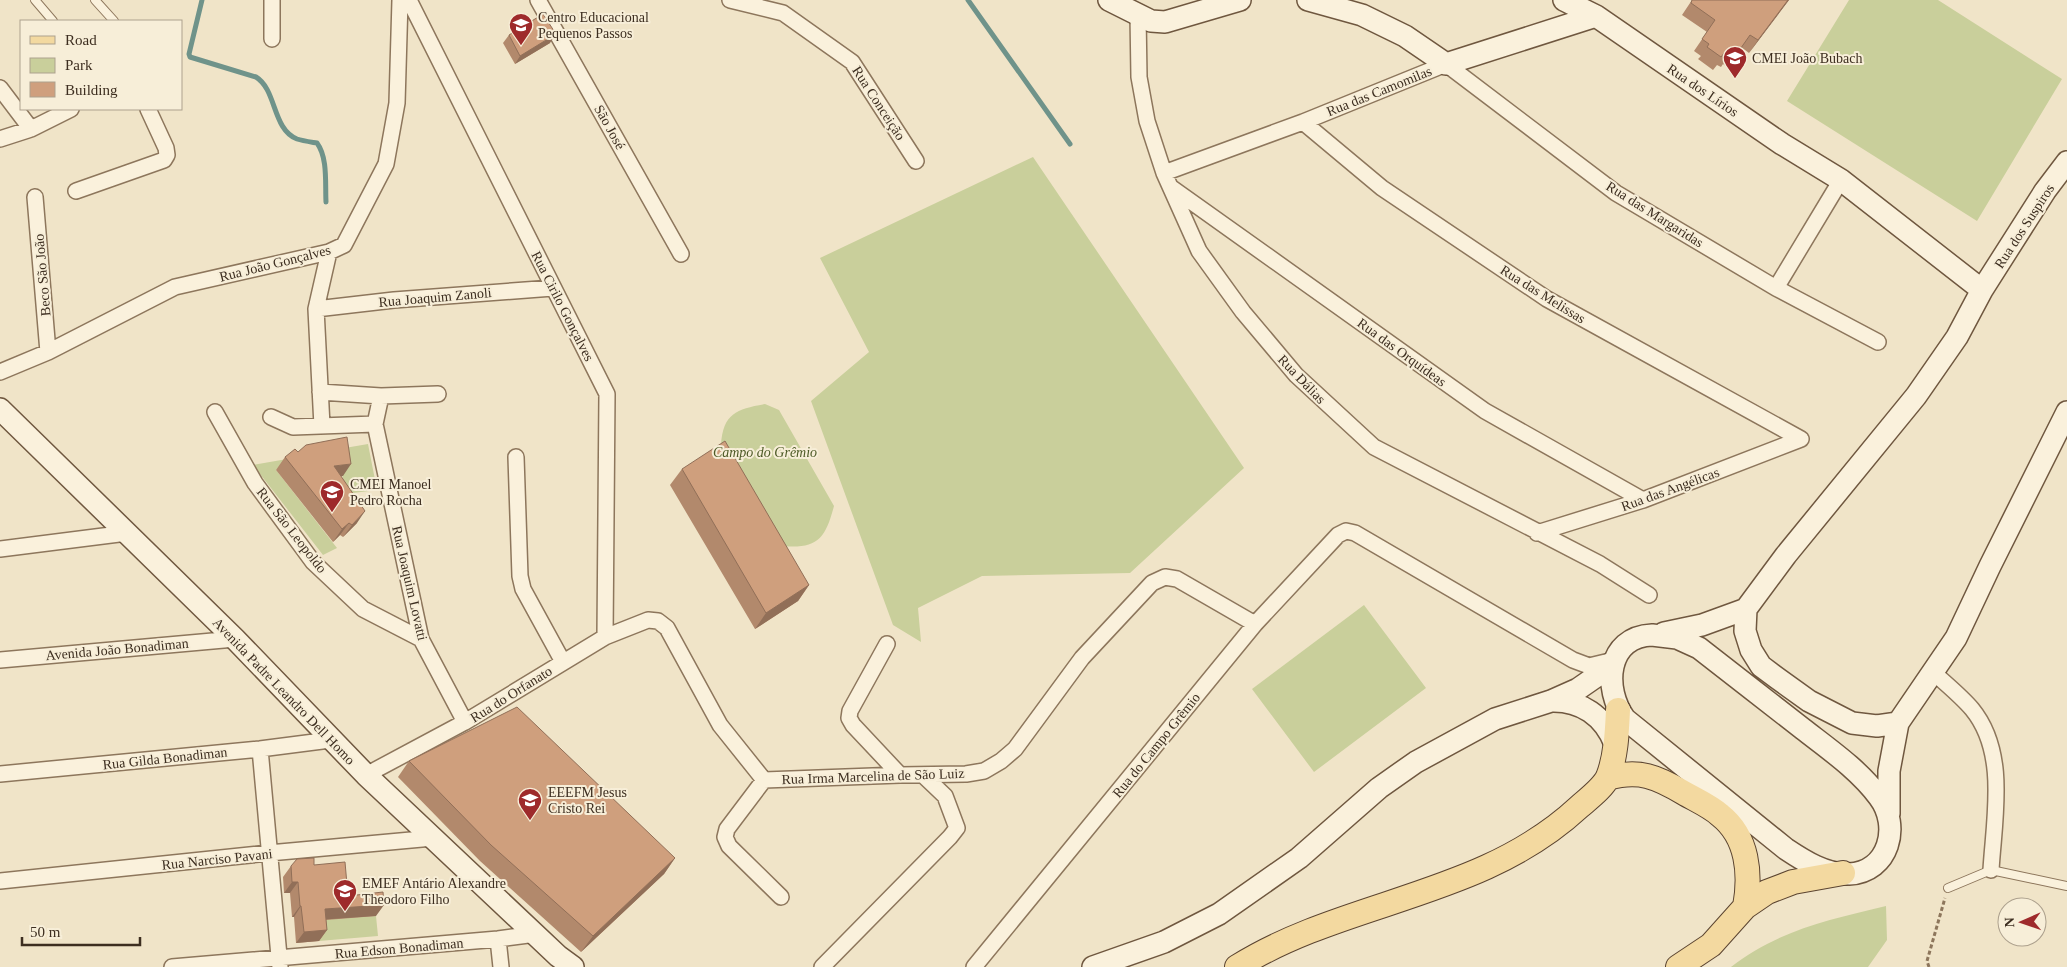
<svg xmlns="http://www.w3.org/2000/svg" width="2067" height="967" viewBox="0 0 2067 967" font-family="'Times New Roman',serif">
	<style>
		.green { fill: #c9cf9b }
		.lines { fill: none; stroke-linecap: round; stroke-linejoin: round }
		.stream { stroke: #6f938a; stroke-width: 5 }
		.lane-casing { stroke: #8d765c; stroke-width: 10 }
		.street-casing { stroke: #8d765c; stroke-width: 18 }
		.secondary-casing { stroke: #6f573f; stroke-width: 24 }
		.primary-casing { stroke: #5b4430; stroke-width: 26 }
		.path { stroke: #8d765c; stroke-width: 3; stroke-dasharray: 4 2.5; stroke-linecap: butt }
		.lane { stroke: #faf1dc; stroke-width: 8 }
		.street { stroke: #faf1dc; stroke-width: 15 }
		.secondary { stroke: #faf1dc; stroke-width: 21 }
		.primary { stroke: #f3d9a0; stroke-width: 24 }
		.wall { fill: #b2896c }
		.shaded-wall { fill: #916f58 }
		.building { fill: #cf9f7d; stroke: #916f58 }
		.labels { text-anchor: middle; stroke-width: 4; stroke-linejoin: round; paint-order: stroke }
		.poi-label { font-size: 14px; fill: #3d2e20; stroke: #f7eed8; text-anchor: start }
		.street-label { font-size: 14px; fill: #3d2e20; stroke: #f7eed8 }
		.park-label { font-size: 14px; font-style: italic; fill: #4d5a26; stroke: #f7eed8 }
	</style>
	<rect width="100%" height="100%" fill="#f0e4c8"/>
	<path class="green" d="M1849,0H1938L2062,79L1977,221L1787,101Z
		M1033,157L1244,468L1130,573L982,576L918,608L921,642L893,625L811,401L869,352L820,258Z
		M765,404L779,410L834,506C825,540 817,549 781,546L721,445C723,413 737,409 765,404Z
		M368,444L377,490L345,494L339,449Z
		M287,459L276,470L337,548L323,555L253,465Z
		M1364,605L1426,688L1314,772L1252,689Z
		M1886,906L1887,940L1868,967H1731C1779,930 1828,920 1886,906Z
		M376,916L378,936L319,941L317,920Z"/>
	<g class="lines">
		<path class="stream" d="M202,0L189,54L190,57L256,77C277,90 272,129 297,139C303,141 311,142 317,143C328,158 325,183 326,202
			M968,0L1070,144"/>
		<g class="lane-casing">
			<path id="lane" d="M35,0L53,21
				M95,0L114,21
				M1948,888L1991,870L2067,886"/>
		</g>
		<g class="street-casing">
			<path id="street" d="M272,0V39
				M409,0L607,394L605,637
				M538,0L681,254
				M730,0L783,13L852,62L916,161
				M1138,15L1139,77L1147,121L1164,173L1199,251L1243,312L1296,375L1374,447L1600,564L1649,595
				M0,88L31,129
				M1303,122L1382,188L1547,299L1801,439
				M0,139L31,129L71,109
				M1164,173L1303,122L1446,64L1616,193L1776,288L1878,342
				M1172,188L1485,411L1643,500
				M76,191L164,160L167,155L166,148L148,109
				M35,197L48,352
				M1776,288L1841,180
				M316,309L394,300L553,288
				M0,372L48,352L175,287L329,252L344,245L386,164L397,103L400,0
				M320,392L381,396L438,394
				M215,412L255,483L313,562L363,609L421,639
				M271,417L293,427L375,424L421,639L465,722
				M375,424L381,396
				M322,426L316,309L329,252
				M516,457L520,576L523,589L563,662
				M1537,533L1643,500L1801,439
				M0,549L127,533
				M887,644L850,711L849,718L853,725L900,775
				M0,660L235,639
				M1933,672C1946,684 1961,696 1972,709C2008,753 1994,818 1991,870
				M260,749L280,967
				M0,774L260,749L330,740
				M366,775L465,722L605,637L648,620L658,621L667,628L720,725L764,780L900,775L966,774L984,771L1001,761L1015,749L1082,658L1152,583L1165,577L1177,579L1255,624
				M764,780L727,829L725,837L729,846L781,897
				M0,881L269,853L433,838
				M498,939L501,967
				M172,967L498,939L536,934
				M822,967L950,837L957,828L945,796L923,775
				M974,967L1255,624L1338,535L1346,531L1355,533L1573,660L1589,666L1614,660"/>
		</g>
		<g class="secondary-casing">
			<path id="secondary" d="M1109,0L1151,21L1165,22L1240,0
				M1308,0L1362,15L1405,36L1446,64L1596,16
				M1564,0L1596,16L1782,144L1841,180L1982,290
				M0,409L235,639L366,775L558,956L573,967
				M1664,633L1702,625L1746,609
				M1652,635L1677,638L1699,648C1734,675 1768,702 1803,729C1830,750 1859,770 1879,797C1901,826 1889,872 1849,874C1826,875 1804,861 1786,849L1625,719C1603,689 1606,637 1652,635Z
				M1551,701C1581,700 1604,716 1615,744
				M1898,723L1877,726L1852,723L1809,701L1777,678L1761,666L1751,650L1745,631L1746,609L1786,555L1916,396L1957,337L1982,290L2045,191L2067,162
				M1889,814V771L1898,723L1956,638L1990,566L2067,412
				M1093,967L1164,942L1219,914L1299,858L1379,788L1416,762L1495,719L1551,701L1578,689L1604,671L1615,660"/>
		</g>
		<g class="primary-casing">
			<path id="primary" d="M1608,778C1639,769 1657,777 1684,793C1696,800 1710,806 1720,815C1748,837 1751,874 1745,907
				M1237,967C1346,899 1481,898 1579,807C1588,799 1603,788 1608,777C1616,757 1617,731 1618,710
				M1678,967L1711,945L1745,907L1767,892L1793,882L1843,873"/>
		</g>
		<path class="path" d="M1929,967L1927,961L1945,898"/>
		<use href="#lane" class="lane"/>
		<use href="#street" class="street"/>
		<use href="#secondary" class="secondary"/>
		<use href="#primary" class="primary"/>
	</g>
	<path class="wall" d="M1692,0H1789L1749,53L1741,47L1727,67L1723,64L1721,67L1717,65L1713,70L1698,59L1701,56L1694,51L1707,32L1682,15Z
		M509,35L550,43L515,64L503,43Z
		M298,452L343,476H341L357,523L343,537L340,535L333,542L276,470L285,457Z
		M682,469L809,585L798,601L755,629L670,485Z
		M409,761L675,858L664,874L581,952L480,861L398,777Z
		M314,865L348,896L376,916L326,920L327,930L319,941L296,943L294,917H292L290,893H284L283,877L291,866Z"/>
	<path class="shaded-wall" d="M1788,0H1789L1749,53L1758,40Z
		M556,34L550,43L515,64L520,56Z
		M351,464L343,476L326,479L334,466Z
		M365,511L357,523L343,537L352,525Z
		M349,523L340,535L333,542L342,529Z
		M809,585L798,601L755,629L766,613Z
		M675,858L664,874L581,952L593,936Z
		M292,882H298L290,893H284Z
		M384,905L376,916L317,920L325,909Z
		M300,906H301L294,917H292Z
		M327,930L319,941L296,943L304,932Z"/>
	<path class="building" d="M1692,0H1788L1758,40L1750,35L1736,55L1731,52L1729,55L1725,52L1721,57L1707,47L1709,44L1702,39L1715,20L1691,3Z
		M543,14L556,34L520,56L509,35Z
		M347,437L351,464L334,466L365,511L352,525L349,523L342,529L285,457L295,449L298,452L306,445Z
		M725,441L809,585L766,613L682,469Z
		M517,707L675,858L593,936L491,845L409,761Z
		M314,858V865L345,862L348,896L383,892L384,905L325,909L327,930L304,932L301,906H300L298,882H292L291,866L297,859Z"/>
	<defs>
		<g id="school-pin" transform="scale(1.25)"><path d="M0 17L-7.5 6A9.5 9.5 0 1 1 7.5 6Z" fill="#9e2a2b" stroke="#f7eed8"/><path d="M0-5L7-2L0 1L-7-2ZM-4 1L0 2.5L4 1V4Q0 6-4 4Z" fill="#fff"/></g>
	</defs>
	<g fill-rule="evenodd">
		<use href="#school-pin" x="521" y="25"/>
		<use href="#school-pin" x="1735" y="58"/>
		<use href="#school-pin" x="332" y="492"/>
		<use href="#school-pin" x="530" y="800"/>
		<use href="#school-pin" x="345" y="891"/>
	</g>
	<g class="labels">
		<g class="poi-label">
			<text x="538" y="22">Centro Educacional<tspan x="538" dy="16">Pequenos Passos</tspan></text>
			<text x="1752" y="63">CMEI João Bubach</text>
			<text x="350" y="489">CMEI Manoel<tspan x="350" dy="16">Pedro Rocha</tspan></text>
			<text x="548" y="797">EEEFM Jesus<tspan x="548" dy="16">Cristo Rei</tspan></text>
			<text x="362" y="888">EMEF Antário Alexandre<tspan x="362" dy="16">Theodoro Filho</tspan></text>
		</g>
		<g class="street-label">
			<text transform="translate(1703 90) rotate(34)" y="5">Rua dos Lírios</text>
			<text transform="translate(1379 91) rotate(-22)" y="5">Rua das Camomilas</text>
			<text transform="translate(879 103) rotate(57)" y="5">Rua Conceição</text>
			<text transform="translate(610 127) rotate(61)" y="5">São José</text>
			<text transform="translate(1655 214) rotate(32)" y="5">Rua das Margaridas</text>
			<text transform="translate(2024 226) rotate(-57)" y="5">Rua dos Suspiros</text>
			<text transform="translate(275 263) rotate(-14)" y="5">Rua João Gonçalves</text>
			<text transform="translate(42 275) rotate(-95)" y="5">Beco São João</text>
			<text transform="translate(1543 294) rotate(32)" y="5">Rua das Melissas</text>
			<text transform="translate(435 297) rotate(-5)" y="5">Rua Joaquim Zanoli</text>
			<text transform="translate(563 306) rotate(63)" y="5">Rua Cirilo Gonçalves</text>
			<text transform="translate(1402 352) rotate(36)" y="5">Rua das Orquídeas</text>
			<text transform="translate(1302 379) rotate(46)" y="5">Rua Dálias</text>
			<text transform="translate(1670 489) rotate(-20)" y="5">Rua das Angélicas</text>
			<text transform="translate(292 530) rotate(52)" y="5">Rua São Leopoldo</text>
			<text transform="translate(410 583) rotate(77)" y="5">Rua Joaquim Lovatti</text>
			<text transform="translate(117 649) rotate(-5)" y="5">Avenida João Bonadiman</text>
			<text transform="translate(284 691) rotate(46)" y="5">Avenida Padre Leandro Dell Homo</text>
			<text transform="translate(511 694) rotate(-32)" y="5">Rua do Orfanato</text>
			<text transform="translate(1156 745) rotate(-51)" y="5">Rua do Campo Grêmio</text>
			<text transform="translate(165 758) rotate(-6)" y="5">Rua Gilda Bonadiman</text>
			<text transform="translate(873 776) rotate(-2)" y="5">Rua Irma Marcelina de São Luiz</text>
			<text transform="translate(217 859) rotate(-6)" y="5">Rua Narciso Pavani</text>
			<text transform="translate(399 948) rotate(-5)" y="5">Rua Edson Bonadiman</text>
		</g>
		<g class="park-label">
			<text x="765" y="457">Campo do Grêmio</text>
		</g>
	</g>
	<rect x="20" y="20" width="162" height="90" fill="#f7eed8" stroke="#ada18e"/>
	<rect x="30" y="36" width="25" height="8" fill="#f3d9a0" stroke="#ada18e"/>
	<text x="65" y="45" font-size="15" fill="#3d2e20">Road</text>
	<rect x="30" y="58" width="25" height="15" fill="#c9cf9b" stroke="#ada18e"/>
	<text x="65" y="70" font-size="15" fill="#3d2e20">Park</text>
	<rect x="30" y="82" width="25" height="15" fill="#cf9f7d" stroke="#ada18e"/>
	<text x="65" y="95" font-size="15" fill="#3d2e20">Building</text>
	<g transform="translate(2022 922) rotate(268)"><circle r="24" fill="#f7eed8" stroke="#ada18e"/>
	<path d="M0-4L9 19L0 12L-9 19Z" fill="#9e2a2b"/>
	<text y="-8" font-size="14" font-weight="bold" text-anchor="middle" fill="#3d2e20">N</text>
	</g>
	<path d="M22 937v8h118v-8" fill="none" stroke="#3d2e20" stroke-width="2.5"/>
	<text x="30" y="937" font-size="15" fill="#3d2e20" stroke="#f7eed8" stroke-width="4" paint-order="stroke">50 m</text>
</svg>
